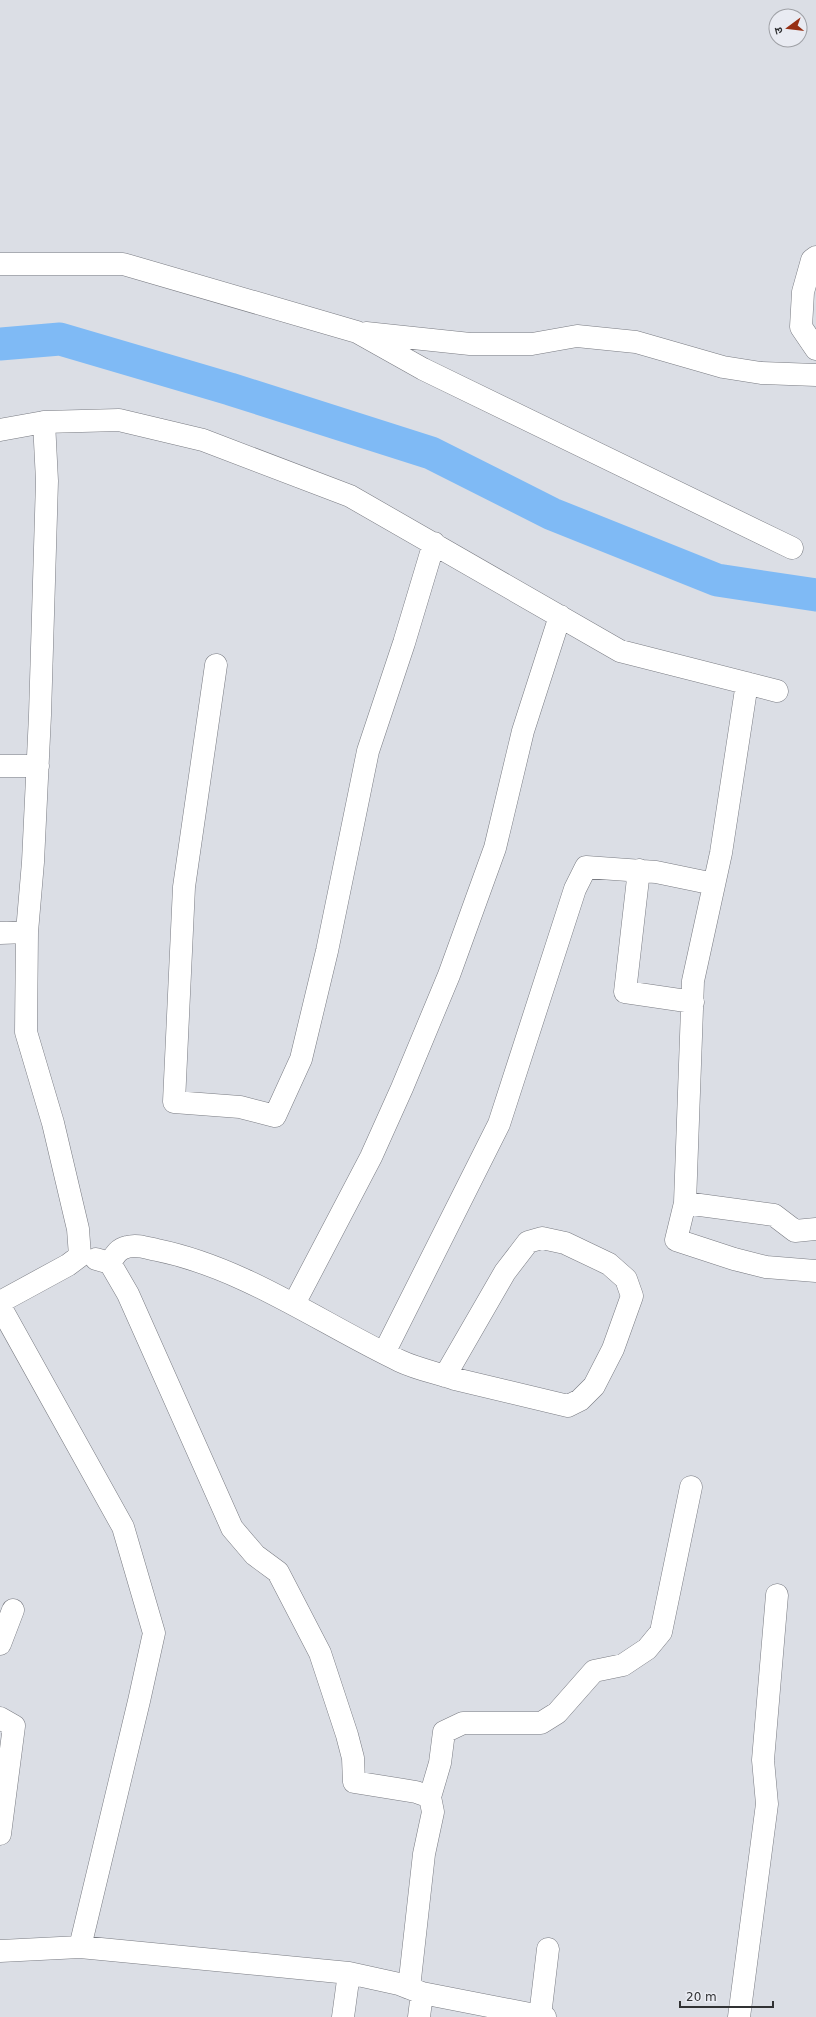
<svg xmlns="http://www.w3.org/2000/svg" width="816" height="2017" viewBox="0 0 816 2017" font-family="'DejaVu Sans','Noto Sans Devanagari',sans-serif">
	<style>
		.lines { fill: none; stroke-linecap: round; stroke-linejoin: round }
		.canal { stroke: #7fbaf5; stroke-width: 33 }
		.minor-casing { stroke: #797b82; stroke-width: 23 }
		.minor { stroke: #fff; stroke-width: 22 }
	</style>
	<rect width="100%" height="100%" fill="#dbdee5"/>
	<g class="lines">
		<path class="canal" d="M0,344L60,339L230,389L431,453L552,514L717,580L816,595"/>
		<g class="minor-casing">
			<path id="minor" d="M816,257L812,260L803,292L801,327L816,349
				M0,264H123L357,332L423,369L792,548
				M366,333L470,344H532L577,336L636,342L723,367L761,373L816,375
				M0,430L44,422
				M216,665L184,887L174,1102L240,1107L275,1116L301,1059L327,951L368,751L404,643L434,543
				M747,683L721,853L693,981L685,1203L676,1240L734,1259L766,1267L816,1271
				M0,766H38
				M639,870L625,992L693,1002
				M0,933L27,932
				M685,1203L774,1215L795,1231L816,1229
				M96,1259L110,1263L128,1294L232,1528L255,1555L278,1572L320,1653L347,1735L353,1758L354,1782L416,1792L430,1797L433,1812L424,1854L409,1988
				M110,1263C115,1255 118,1249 127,1247C137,1244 147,1248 157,1250C245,1268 320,1323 400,1361C417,1369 437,1373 455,1379L568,1406L580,1400L594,1386L613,1349L632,1296L626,1279L609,1264L565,1243L542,1238L528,1242L505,1272L445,1376
				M0,1302L68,1265L80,1256L78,1229L53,1123L26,1032L27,932L33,862L40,715L47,481L44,422L119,420L203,440L350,496L620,651L777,691
				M294,1304L371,1157L402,1088L449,975L495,848L523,731L560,616
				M0,1306L123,1527L154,1633L139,1701L80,1947
				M384,1353L499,1124L575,889L586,867L656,872L714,884
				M0,1644L13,1610
				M0,1718L14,1726L0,1834
				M430,1797L440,1763L444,1732L463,1723H541L557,1713L594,1671L623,1665L647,1649L661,1632L691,1487
				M0,1951L80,1947L349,1973L343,2017
				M349,1973L399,1984L422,1993L545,2017
				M540,2016L548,1949
				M419,2017L422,1993
				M739,2017L767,1804L763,1760L777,1595"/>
		</g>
		<use href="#minor" class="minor"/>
	</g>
	<g transform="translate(788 28) rotate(255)"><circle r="19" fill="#e9ebf2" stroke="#9fa1a6"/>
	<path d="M0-3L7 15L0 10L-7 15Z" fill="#972f14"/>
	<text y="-6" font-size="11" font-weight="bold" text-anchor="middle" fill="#313234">उ</text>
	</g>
	<path d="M680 2001v6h93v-6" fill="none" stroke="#313234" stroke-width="2"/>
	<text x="686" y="2001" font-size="12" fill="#313234" stroke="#e9ebf2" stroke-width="3" paint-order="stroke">20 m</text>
</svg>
